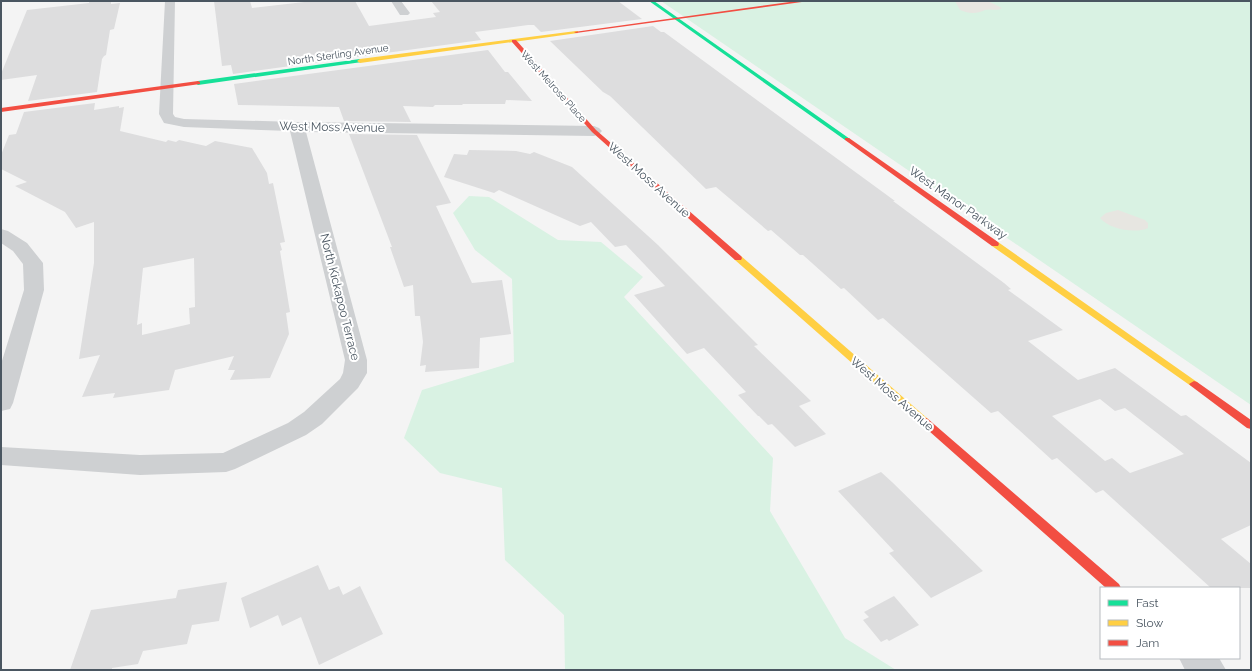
<svg xmlns="http://www.w3.org/2000/svg" width="1252" height="671" viewBox="0 0 1252 671" font-family="Raleway,sans-serif">
	<style>
		.green { fill: #d9f2e3 }
		.sand { fill: #e7e6e1 }
		.building { fill: #ddddde; fill-rule: evenodd }
		.lines { fill: none; stroke-linecap: round; stroke-linejoin: round }
		.street { fill: #ced0d2; fill-rule: evenodd }
		.fast { fill: #16e098; fill-rule: evenodd }
		.slow { fill: #ffcf43; fill-rule: evenodd }
		.jam { fill: #f24e42; fill-rule: evenodd }
		.labels { text-anchor: middle; stroke-width: 4; stroke-linejoin: round; paint-order: stroke }
		.far-street-label { font-size: 10px; fill: #4a5661; stroke: #fff }
		.street-label { font-size: 12px; fill: #4a5661; stroke: #fff }
	</style>
	<rect width="100%" height="100%" fill="#f4f4f4"/>
	<path class="green" d="M661,1H1251V405Z
		M469,196L489,197L558,240L601,242L643,277L624,297L773,458L770,511L845,638L896,670H565L564,615L505,560L502,488L440,473L404,438L422,390L514,362L512,279L475,250L453,213Z"/>
	<path class="sand" d="M955,1H988L1002,8C996,12 991,8 985,10C977,14 969,14 960,10Z
		M1118,210L1145,220L1148,223V228C1135,234 1109,229 1100,218L1106,213Z"/>
	<path class="building" d="M89,1H111V4L120,3L114,29L110,30L106,55L104,56L102,59L97,92L28,101L37,75L1,80V74L27,10L89,3Z
		M214,1H250L252,8L313,1H355L369,26L436,17L433,13L440,12L431,1H618L642,19L541,32L534,25H528L475,32L481,40L233,74L231,65L222,66Z
		M653,26L661,32H664L895,201H893L1004,283L1011,289L1008,290L1063,330L1028,341L1078,380L1115,368L1181,416L1186,415L1251,463V525L1221,539L1251,564V588H1211L1103,490L1096,493L1057,458L1052,460L998,411L991,413L883,318L878,320L844,288L841,289L803,255H800L771,230L768,231L716,187L706,189L610,96L603,92L550,41ZM1100,399L1115,411L1125,408L1184,454L1130,473L1112,458L1105,461L1052,416Z
		M488,50L505,72H508L532,101L506,100L505,104H463L462,105H435L433,107L403,106L411,122L344,121L339,107L238,105L234,84Z
		M95,103L94,110L119,106V108L124,107L120,131L166,142L168,140L176,142L179,140L206,146L215,141L252,148L267,173L269,184L273,183L285,242L280,243L282,250L280,251L290,312L286,313L289,334L270,378L230,380L235,370H228L234,356L175,370L169,390L113,398L115,393L82,397L100,355L79,359L94,263V222L76,228L65,212L15,186L27,182L1,169V155L9,135L16,134L24,112ZM194,258L195,307L189,308L190,324L142,335V323L137,325L143,268Z
		M349,134L417,135L451,203L436,206L472,283L502,280L511,334L480,338L479,368L425,372L426,365L420,366L423,342L420,316H415L413,285L404,287L390,247H392Z
		M469,150L516,151L530,154L534,152L572,167L658,245L758,345L754,346L811,401L799,406L826,434L795,447L772,424L768,425L759,416H758L738,395L746,392L704,348L687,354L634,295L665,286L626,245L615,247L591,222L580,226L499,190L494,193L444,177L454,154L467,155Z
		M881,472L892,482L983,571L931,598L889,553L894,551L838,491Z
		M318,565L329,590L339,586L343,595L360,586L383,634L319,665L301,617L282,626L278,615L250,628L241,598Z
		M227,582L219,621L192,625L187,644L143,651L138,664L112,668V670H70L91,610L176,598L178,590Z
		M894,596L919,625L889,641L887,639L881,642L863,620L869,617L864,612Z"/>
	<g class="lines">
		<path class="street" d="M165,1H175L173,114L175,117L184,119L297,122L594,126L599,128L602,131L599,134L594,136L306,132L367,360V373L358,388L322,424L306,435L235,469L226,472L140,475L1,465V447L140,455L223,453L288,423L304,412L340,379L343,373L345,360L290,131L184,127L164,123L159,114Z
			M391,1H401L410,13L408,15H400Z
			M1,229L8,231L27,243L43,263L44,290L13,403L10,409L1,411V364L24,290L23,264L13,251L1,243Z
			M1179,658H1219L1226,670H1185Z"/>
		<path class="fast" d="M649,1H654L850,139L845,140Z
			M360,59L363,61L362,62L198,85L195,83L198,81Z"/>
		<path class="slow" d="M576,31H578V33L360,63L357,61L360,59Z
			M992,242H998L1197,382L1199,384L1197,386H1191L992,246L991,244Z
			M735,256H741L928,419L929,421L928,423H920L735,260L734,258Z"/>
		<path class="jam" d="M797,1H809L576,33L574,32Z
			M512,40H516L596,130L741,256L742,258L741,260H735L592,132L512,42Z
			M198,81L200,82V84L1,112V108Z
			M845,138H849L998,242L999,244L998,246H992L845,140Z
			M1194,381L1197,382L1251,420V429L1247,428L1191,386L1189,384Z
			M924,417L928,419L1119,584L1121,588H1106L920,423L919,421L920,419Z"/>
	</g>
	<g class="labels">
		<g class="far-street-label">
			<text transform="translate(338 54) rotate(-8)" y="4">North Sterling Avenue</text>
			<text transform="translate(554 86) rotate(48)" y="4">West Melrose Place</text>
		</g>
		<g class="street-label">
			<text transform="translate(332 127) rotate(1)" y="4">West Moss Avenue</text>
			<text transform="translate(649 180) rotate(42)" y="4">West Moss Avenue</text>
			<text transform="translate(958 203) rotate(35)" y="4">West Manor Parkway</text>
			<text transform="translate(340 297) rotate(76)" y="4">North Kickapoo Terrace</text>
			<text transform="translate(892 394) rotate(41)" y="4">West Moss Avenue</text>
		</g>
	</g>
	<rect width="1252" height="671" fill="none" stroke="#4a5661" stroke-width="4"/>
	<rect x="1100" y="587" width="140" height="72" fill="#ffffff" stroke="#b7bbc0"/>
	<rect x="1108" y="600" width="20" height="6" fill="#16e098" stroke="#b7bbc0"/>
	<text x="1136" y="607" font-size="12" fill="#4a5661">Fast</text>
	<rect x="1108" y="620" width="20" height="6" fill="#ffcf43" stroke="#b7bbc0"/>
	<text x="1136" y="627" font-size="12" fill="#4a5661">Slow</text>
	<rect x="1108" y="640" width="20" height="6" fill="#f24e42" stroke="#b7bbc0"/>
	<text x="1136" y="647" font-size="12" fill="#4a5661">Jam</text>
</svg>
